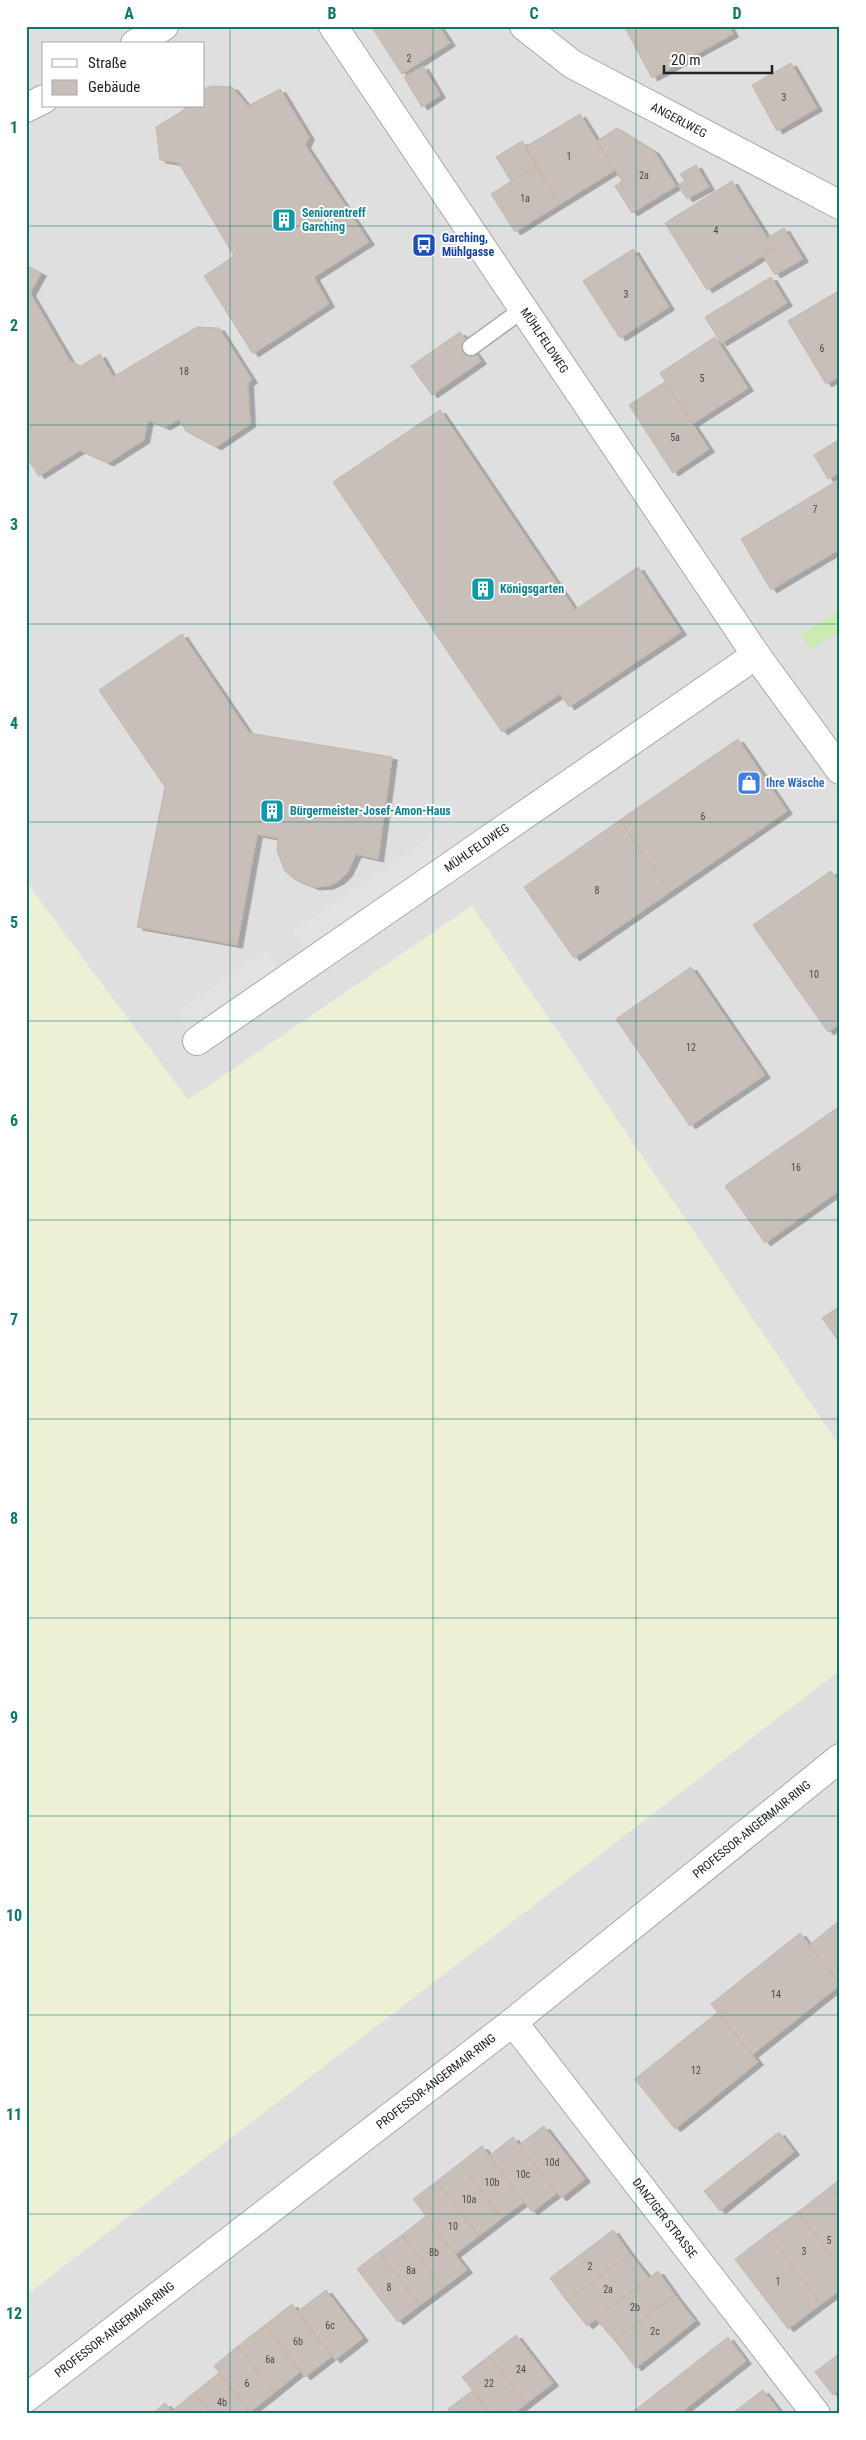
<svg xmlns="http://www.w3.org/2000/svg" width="866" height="2440" viewBox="0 0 866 2440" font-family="'Roboto Condensed',sans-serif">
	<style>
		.residential { fill: #e0dfdf; fill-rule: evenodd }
		.farmland { fill: #eef0d5 }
		.grass { fill: #cdebb0 }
		.parking { fill: #e2e2e2 }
		.building { fill: #c7bfb8; stroke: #c4b6ab; filter: url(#shadow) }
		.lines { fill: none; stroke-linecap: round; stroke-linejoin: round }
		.service-casing { stroke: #a9a9a9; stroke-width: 19 }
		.minor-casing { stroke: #a9a9a9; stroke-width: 30 }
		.service { stroke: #fff; stroke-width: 16 }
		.minor { stroke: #fff; stroke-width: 28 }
		.grid { fill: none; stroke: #0f766e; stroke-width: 1; stroke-opacity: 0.55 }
		.labels { text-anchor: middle; stroke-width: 4; stroke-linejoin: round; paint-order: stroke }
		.number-label { font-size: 10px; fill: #4b4948 }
		.street-label { font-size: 12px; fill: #222; stroke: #fff }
		.culture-label { font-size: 12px; font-weight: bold; fill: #0d838f; stroke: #fff; text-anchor: start }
		.transit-label { font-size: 12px; font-weight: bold; fill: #164399; stroke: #fff; text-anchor: start }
		.shop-label { font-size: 12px; font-weight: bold; fill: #366cbe; stroke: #fff; text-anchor: start }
		.neatline { fill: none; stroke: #0f766e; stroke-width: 2 }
		.grid-label { font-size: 16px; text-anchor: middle; font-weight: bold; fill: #0f766e }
	</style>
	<defs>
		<filter id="shadow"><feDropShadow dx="5.5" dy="3" stdDeviation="0" flood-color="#0004"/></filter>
	</defs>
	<rect width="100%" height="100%" fill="#f2efe9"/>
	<path class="residential" d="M26,26H840V1447L472,906L188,1100L26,882ZM44,44H204V106H44Z
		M840,1670V2414H26V2295Z"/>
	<path class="farmland" d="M26,882L188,1100L472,906L840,1447V1670L26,2295Z"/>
	<path class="grass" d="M840,610V631L810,649L801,634Z"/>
	<path class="parking" d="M432,836L447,857L307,953L292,932Z
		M267,950L281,971L191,1033L177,1012Z"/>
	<path class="building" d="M371,26H439L450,43L402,74Z
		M624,26H729L733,34L652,78Z
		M791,63L817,108L777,131L752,85Z
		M423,66L440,95L422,107L404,77Z
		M211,86L232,87L248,106L280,89L309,137L305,145L369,242L314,277L329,304L253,354L204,276L234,256L179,163L160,160L156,127L184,110L185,106H204V89Z
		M580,114L615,170L560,204L525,147Z
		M617,128L654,151L676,186L632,213L615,186L622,181L597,141Z
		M522,141L537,165L511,181L496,157Z
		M537,165L560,204L515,232L491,194Z
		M696,165L709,187L687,199L678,185L685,181L680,174Z
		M732,181L774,249L707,290L665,223Z
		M784,228L803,259L775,275L763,256L774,249L767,238Z
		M633,249L669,307L620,338L583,281Z
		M26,265L41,273L30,293L70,361L81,366L100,354L113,377L197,327L219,328L252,380L248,383L250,424L216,447L186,431L179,419L165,427L148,420L144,440L108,463L80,450L39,476L26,457Z
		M771,277L787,303L721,343L705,317Z
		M840,290V376L826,384L788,321Z
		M460,332L481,361L432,395L411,366Z
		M715,337L748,388L692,424L660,373Z
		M665,382L709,449L673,473L629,405Z
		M440,410L575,610L638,567L681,632L569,707L560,694L502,732L333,482Z
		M840,439V472L828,479L814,455Z
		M840,479V549L771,590L741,539Z
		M182,634L249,733L392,757L378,859L356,854L347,873L339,881L328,886L314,887L294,879L285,871L277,851L278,838L257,834L237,945L137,927L165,787L99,690Z
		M738,739L787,811L670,892L620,820Z
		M620,820L670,892L574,958L524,887Z
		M831,871L840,883V1024L828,1032L753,925Z
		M691,967L765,1075L690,1126L616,1019Z
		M840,1106V1190L765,1243L725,1186Z
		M840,1306V1343L822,1318Z
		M840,1920V1983L809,1945Z
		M800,1933L840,1985L752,2055L711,2004Z
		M718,2012L758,2062L675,2129L635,2079Z
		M544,2126L585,2179L561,2198L519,2145Z
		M779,2132L794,2152L720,2211L704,2191Z
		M513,2137L557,2193L532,2212L489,2156Z
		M482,2146L524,2202L502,2218L460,2163Z
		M460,2163L502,2218L479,2236L437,2181Z
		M840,2179V2200L830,2187Z
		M437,2181L479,2236L455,2254L413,2199Z
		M830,2187L840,2200V2267L798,2212Z
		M798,2212L840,2267V2290L821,2304L768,2234Z
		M426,2216L467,2270L443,2288L402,2235Z
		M613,2230L630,2254L567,2301L550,2278Z
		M768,2234L821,2304L788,2329L735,2259Z
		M402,2235L443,2288L420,2305L379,2252Z
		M379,2252L420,2305L398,2322L357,2269Z
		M630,2254L649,2278L587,2326L567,2301Z
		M658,2271L675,2295L615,2341L596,2319Z
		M326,2290L363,2338L335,2360L297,2312Z
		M675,2295L695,2321L636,2368L615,2341Z
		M292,2304L332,2356L305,2377L265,2325Z
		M265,2325L301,2371L274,2393L238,2346Z
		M516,2335L553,2383L526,2404L489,2356Z
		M728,2337L746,2361L679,2414H630Z
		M238,2346L274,2393L250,2412L214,2366Z
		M840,2353V2389L833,2395L815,2372Z
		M489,2356L526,2404L513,2414H491L462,2377Z
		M219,2373L250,2412L251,2414H211L195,2392Z
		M473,2390L491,2414H451L448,2409Z
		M763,2390L780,2412L731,2414Z
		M195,2392L211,2414H174L172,2411Z
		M165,2403L174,2414H152Z"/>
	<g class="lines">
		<g class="service-casing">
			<path id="service" d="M471,347L522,310"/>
		</g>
		<g class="minor-casing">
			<g id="minor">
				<path id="s1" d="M333,26L756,655L840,770"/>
				<path id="s2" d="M524,26L572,64L840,205"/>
				<path d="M135,44L164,26"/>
				<path d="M26,108L44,99"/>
				<path id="s3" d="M197,1041L756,655"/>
				<path id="s4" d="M513,2022L816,2414"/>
				<path id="s5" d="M26,2398L513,2022L840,1758"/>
			</g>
		</g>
		<use href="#service" class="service"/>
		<use href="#minor" class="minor"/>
	</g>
	<path class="grid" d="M230,26V2414M433,26V2414M636,26V2414M26,226H840M26,425H840M26,624H840M26,822H840M26,1021H840M26,1220H840M26,1419H840M26,1618H840M26,1816H840M26,2015H840M26,2214H840"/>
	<defs>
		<g id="building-square" transform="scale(1.25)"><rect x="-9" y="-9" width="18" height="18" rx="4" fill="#0f9aa8" stroke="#fff"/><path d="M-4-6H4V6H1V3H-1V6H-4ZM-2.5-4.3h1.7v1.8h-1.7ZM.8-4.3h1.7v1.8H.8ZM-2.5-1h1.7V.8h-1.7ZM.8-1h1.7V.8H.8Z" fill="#fff"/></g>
		<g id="bus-square" transform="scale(1.25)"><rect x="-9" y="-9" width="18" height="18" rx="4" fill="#1a4fb4" stroke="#fff"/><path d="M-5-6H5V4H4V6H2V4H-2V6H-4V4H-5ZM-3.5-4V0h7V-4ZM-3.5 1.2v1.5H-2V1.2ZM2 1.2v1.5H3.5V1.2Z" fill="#fff"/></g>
		<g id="shop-square" transform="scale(1.25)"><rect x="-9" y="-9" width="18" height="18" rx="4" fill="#3f7fe0" stroke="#fff"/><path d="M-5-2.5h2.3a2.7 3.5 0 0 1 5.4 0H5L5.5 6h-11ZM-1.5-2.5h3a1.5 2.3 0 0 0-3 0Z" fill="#fff"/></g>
	</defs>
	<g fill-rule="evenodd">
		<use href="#building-square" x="284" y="220"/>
		<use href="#bus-square" x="424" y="245"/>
		<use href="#building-square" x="483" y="589"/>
		<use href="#shop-square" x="749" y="783"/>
		<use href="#building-square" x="272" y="811"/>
	</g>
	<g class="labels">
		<g class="number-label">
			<text x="409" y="62">2</text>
			<text x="784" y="101">3</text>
			<text x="569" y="160">1</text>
			<text x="644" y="179">2a</text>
			<text x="525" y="202">1a</text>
			<text x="716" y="234">4</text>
			<text x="626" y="298">3</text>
			<text x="822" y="352">6</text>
			<text x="184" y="375">18</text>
			<text x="702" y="382">5</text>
			<text x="675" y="441">5a</text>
			<text x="815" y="513">7</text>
			<text x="703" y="820">6</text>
			<text x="597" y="894">8</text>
			<text x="814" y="978">10</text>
			<text x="691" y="1051">12</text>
			<text x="796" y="1171">16</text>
			<text x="776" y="1998">14</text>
			<text x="696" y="2074">12</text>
			<text x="552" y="2166">10d</text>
			<text x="523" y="2178">10c</text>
			<text x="492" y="2186">10b</text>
			<text x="469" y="2203">10a</text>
			<text x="453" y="2230">10</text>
			<text x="829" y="2244">5</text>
			<text x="804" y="2255">3</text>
			<text x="434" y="2256">8b</text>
			<text x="590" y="2270">2</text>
			<text x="411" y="2274">8a</text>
			<text x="778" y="2285">1</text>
			<text x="389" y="2291">8</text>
			<text x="608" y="2293">2a</text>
			<text x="635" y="2311">2b</text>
			<text x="330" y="2329">6c</text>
			<text x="655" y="2335">2c</text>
			<text x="298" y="2345">6b</text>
			<text x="270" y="2363">6a</text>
			<text x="521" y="2373">24</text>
			<text x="247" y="2387">6</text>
			<text x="489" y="2387">22</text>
			<text x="222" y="2406">4b</text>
		</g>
		<g class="street-label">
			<text dy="4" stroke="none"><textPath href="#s2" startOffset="182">ANGERLWEG</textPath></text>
			<text dy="4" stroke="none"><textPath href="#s1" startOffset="379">MÜHLFELDWEG</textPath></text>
			<text dy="4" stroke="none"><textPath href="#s3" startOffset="340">MÜHLFELDWEG</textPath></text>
			<text dy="4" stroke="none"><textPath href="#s5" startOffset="922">PROFESSOR-ANGERMAIR-RING</textPath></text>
			<text dy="4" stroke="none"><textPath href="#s5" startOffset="518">PROFESSOR-ANGERMAIR-RING</textPath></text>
			<text dy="4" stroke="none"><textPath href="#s4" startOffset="248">DANZIGER STRASSE</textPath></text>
			<text dy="4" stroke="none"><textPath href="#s5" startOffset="112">PROFESSOR-ANGERMAIR-RING</textPath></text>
		</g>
		<g class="culture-label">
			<text x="302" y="217">Seniorentreff<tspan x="302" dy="14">Garching</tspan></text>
			<text x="500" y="593">Königsgarten</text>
			<text x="290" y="815">Bürgermeister-Josef-Amon-Haus</text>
		</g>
		<g class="transit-label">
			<text x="442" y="242">Garching,<tspan x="442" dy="14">Mühlgasse</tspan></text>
		</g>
		<g class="shop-label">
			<text x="766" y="787">Ihre Wäsche</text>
		</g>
	</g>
	<rect width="866" height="2440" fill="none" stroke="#ffffff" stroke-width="55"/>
	<rect x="42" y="42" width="162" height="65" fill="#ffffff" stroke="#a7a7a7"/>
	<rect x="52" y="59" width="25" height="8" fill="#ffffff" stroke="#a7a7a7"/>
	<text x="88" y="68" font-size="15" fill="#222222">Straße</text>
	<rect x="52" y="80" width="25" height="15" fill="#c7bfb8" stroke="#a7a7a7"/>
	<text x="88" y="92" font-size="15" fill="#222222">Gebäude</text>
	<path d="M664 65v8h108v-8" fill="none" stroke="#222222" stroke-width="2.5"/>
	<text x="671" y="65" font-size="15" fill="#222222" stroke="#ffffff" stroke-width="4" paint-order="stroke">20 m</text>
	<rect x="28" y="28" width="810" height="2384" class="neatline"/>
	<g class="grid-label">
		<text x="129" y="19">A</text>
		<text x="332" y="19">B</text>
		<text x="534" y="19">C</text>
		<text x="737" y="19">D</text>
		<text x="14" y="133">1</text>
		<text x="14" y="331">2</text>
		<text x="14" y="530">3</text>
		<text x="14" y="729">4</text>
		<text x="14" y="928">5</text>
		<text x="14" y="1126">6</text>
		<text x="14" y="1325">7</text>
		<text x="14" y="1524">8</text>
		<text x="14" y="1723">9</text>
		<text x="14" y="1921">10</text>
		<text x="14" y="2120">11</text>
		<text x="14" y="2319">12</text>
	</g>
</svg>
